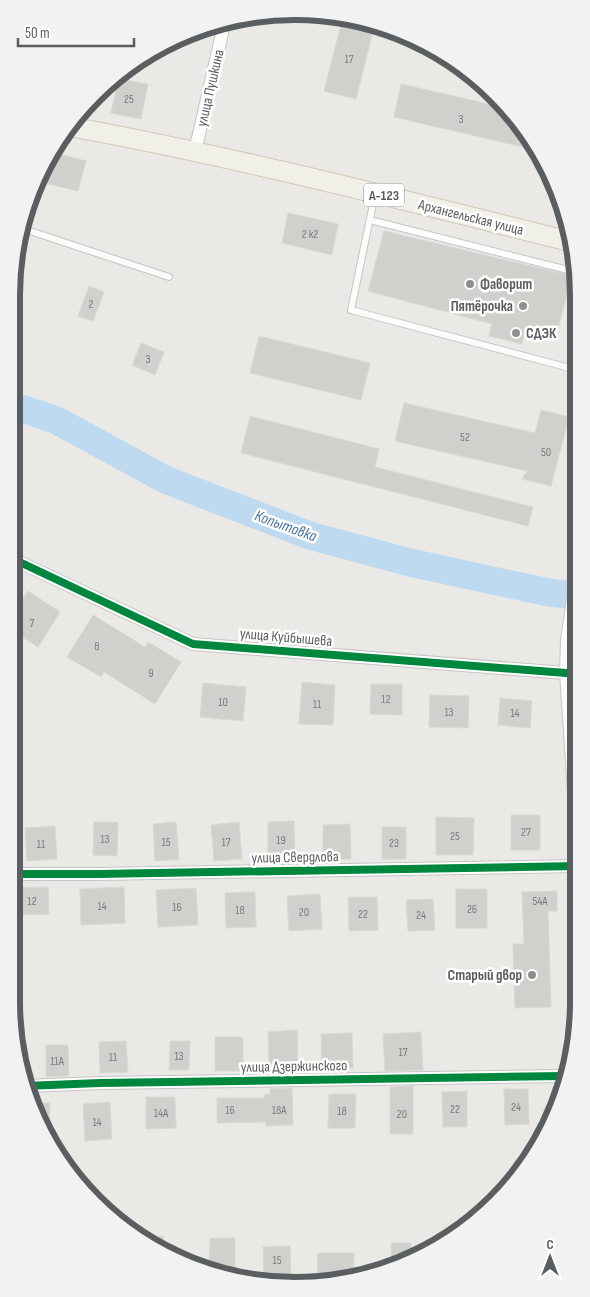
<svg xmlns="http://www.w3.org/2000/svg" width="590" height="1297" viewBox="0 0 590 1297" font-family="'Sofia Sans Condensed',sans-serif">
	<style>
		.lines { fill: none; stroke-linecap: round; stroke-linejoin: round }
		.river { stroke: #bddaf0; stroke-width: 28 }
		.building { fill: #d0d0cd; stroke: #d9d8d4 }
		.service-casing { stroke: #c6c5c5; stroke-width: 8 }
		.minor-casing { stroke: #c6c5c5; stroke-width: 14 }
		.primary-casing { stroke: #cfc8b5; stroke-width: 21 }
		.service { stroke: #fcfcfb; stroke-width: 6 }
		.minor { stroke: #fcfcfb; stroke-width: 12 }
		.primary { stroke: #f1f0e8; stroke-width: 19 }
		.cycleway-casing { stroke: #fff; stroke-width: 11 }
		.cycleway { stroke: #00873e; stroke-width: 8 }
		.poi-dot { fill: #8d8f8f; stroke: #fff; stroke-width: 2 }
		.labels { text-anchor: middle; stroke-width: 5; stroke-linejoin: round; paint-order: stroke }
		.number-label { font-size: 12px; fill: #7a7c7d }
		.shield { fill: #fff; stroke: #8c8e90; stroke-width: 1 }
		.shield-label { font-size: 14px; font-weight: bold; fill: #5b5e61 }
		.street-label { font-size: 15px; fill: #5b5e61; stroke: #fff }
		.poi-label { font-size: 15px; font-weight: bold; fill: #5b5e61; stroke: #fff; text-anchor: start }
		.water-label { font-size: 16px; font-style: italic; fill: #4a74a4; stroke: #fff }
		.rim { fill: none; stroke: #5b5e61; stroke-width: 6 }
	</style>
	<rect width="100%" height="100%" fill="#eae9e5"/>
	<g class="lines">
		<path class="river" d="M11,405L56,420L166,480L311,536L412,563L546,592L577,596"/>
	</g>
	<path class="building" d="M342,21L374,27L356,99L324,91Z
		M118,79L148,84L141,119L111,113Z
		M401,84L506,108L520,122L536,150L394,117Z
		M55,153L86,161L78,191L44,183L50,161Z
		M288,213L338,224L332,255L282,243Z
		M384,231L573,276L555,338L525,331L522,344L489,336L492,324L368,291Z
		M89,286L104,292L93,321L78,316Z
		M259,336L370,363L361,400L250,373Z
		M141,343L164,352L155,375L132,365Z
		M404,403L535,433L541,410L569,417L551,486L522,479L527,471L395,441Z
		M250,416L379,449L375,467L533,507L528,526L241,453Z
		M28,591L60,612L38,647L11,630V617Z
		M93,615L145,647L148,642L181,662L155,704L104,672L101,677L67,657Z
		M302,682L335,685L333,725L299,724Z
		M203,683L246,687L243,721L200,717Z
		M371,684H402V715L370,714Z
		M430,695L469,696L468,728L429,727Z
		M500,698L532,701L530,728L498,725Z
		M511,815H540V850H511Z
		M436,817L474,818L473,855H436Z
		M294,821L295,858H268V822Z
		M94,822H118L117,856L93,855Z
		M176,822L179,859L155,861L153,824Z
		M239,822L242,859L214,861L211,825Z
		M350,824L351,859L323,860V825Z
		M55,826L57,859L27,861L25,828Z
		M382,827H406V859H382Z
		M48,887L49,914L16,915L15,888Z
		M124,887L125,923L81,925L80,889Z
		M196,888L198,925L158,927L156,890Z
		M456,889H487V928H456Z
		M557,891V911H548L551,1007L515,1008L513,944H524L522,892Z
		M255,892L256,927L226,928L225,893Z
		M320,894L322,929L289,931L287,896Z
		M348,897H377L378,930L349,931Z
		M433,899L435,930L408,931L406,900Z
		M297,1030L298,1071L269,1072L268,1032Z
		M421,1032L423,1070L385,1071L383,1034Z
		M352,1033L353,1068L322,1069L321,1034Z
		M215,1037H243V1071H215Z
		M126,1041L128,1072L100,1073L99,1042Z
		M170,1041H190L189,1070H169Z
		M46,1045H68L69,1076L46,1077Z
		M413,1086V1134H390V1087Z
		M292,1088L293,1125L266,1126L265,1122L217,1123V1098H264V1095L270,1094V1089Z
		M504,1089H528L529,1124L505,1125Z
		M467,1091V1127H443L442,1092Z
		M329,1094H356L355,1128H328Z
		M146,1097H175L176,1128L146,1129Z
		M110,1102L112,1139L85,1141L83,1104Z
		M32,1103H50L49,1133Z
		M163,1236L164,1252L153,1248L141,1238Z
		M210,1238H235V1276L227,1275L209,1269Z
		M391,1243H411V1257L392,1265Z
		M290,1246L291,1274L264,1275L263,1247Z
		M318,1253H354L353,1276L317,1275Z"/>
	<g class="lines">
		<g class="service-casing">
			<path id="service" d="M375,194L351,310L577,370
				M370,220L576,272
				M24,229L169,277"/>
		</g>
		<g class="minor-casing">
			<path id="minor" d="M195,151L224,25
				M11,558L193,644L566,673L578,672
				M577,574L567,639L566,673L578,850
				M11,874H98L578,866
				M25,1086L100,1083L564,1076"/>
		</g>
		<g class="primary-casing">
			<path id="primary" d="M72,127C241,158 406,201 572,242"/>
		</g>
		<use href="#service" class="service"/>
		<use href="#minor" class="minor"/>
		<use href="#primary" class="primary"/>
		<g class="cycleway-casing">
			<path id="cycleway" d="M11,558L193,644L566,673L578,672
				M11,874H98L578,866
				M25,1086L100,1083L564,1076"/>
		</g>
		<use href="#cycleway" class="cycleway"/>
	</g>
	<g class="poi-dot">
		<circle cx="470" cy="284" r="5"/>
		<circle cx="523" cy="306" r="5"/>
		<circle cx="516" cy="333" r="5"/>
		<circle cx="532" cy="975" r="5"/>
	</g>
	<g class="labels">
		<g class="number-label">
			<text x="349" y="63">17</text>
			<text x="129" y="103">25</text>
			<text x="461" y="123">3</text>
			<text x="310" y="238">2 к2</text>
			<text x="91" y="308">2</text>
			<text x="148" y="363">3</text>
			<text x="465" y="441">52</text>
			<text x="546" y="456">50</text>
			<text x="32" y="627">7</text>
			<text x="97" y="650">8</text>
			<text x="151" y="677">9</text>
			<text x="386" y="703">12</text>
			<text x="223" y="706">10</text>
			<text x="317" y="708">11</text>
			<text x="449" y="716">13</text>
			<text x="515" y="717">14</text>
			<text x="526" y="836">27</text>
			<text x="455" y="840">25</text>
			<text x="105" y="843">13</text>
			<text x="281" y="844">19</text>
			<text x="166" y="846">15</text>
			<text x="226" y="846">17</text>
			<text x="394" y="847">23</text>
			<text x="41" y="848">11</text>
			<text x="32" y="905">12</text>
			<text x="540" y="905">54А</text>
			<text x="102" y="910">14</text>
			<text x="177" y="911">16</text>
			<text x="472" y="913">26</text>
			<text x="240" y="914">18</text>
			<text x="304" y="916">20</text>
			<text x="363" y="918">22</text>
			<text x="421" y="919">24</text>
			<text x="403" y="1056">17</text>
			<text x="179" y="1060">13</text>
			<text x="113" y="1061">11</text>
			<text x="57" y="1065">11А</text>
			<text x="516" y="1111">24</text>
			<text x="455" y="1113">22</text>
			<text x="230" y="1114">16</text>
			<text x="279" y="1114">18А</text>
			<text x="342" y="1115">18</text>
			<text x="161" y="1117">14А</text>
			<text x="402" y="1118">20</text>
			<text x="97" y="1126">14</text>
			<text x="277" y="1264">15</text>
		</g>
		<rect class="shield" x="364" y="183.5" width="40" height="23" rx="4"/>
		<g class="shield-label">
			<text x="384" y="200">А-123</text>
		</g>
		<g class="street-label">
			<text transform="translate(210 88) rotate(-77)" y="5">улица Пушкина</text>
			<text transform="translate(471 217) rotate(14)" y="5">Архангельская улица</text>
			<text transform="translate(286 637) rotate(5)" y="5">улица Куйбышева</text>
			<text transform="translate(295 857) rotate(-1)" y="5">улица Свердлова</text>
			<text transform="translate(294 1066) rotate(-1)" y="5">улица Дзержинского</text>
		</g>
		<g class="poi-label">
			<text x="480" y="289">Фаворит</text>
			<text x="513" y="311" text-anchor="end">Пятёрочка</text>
			<text x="526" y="338">СДЭК</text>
			<text x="522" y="980" text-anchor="end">Старый двор</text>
		</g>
		<g class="water-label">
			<text transform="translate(286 525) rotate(20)" y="6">Копытовка</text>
		</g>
	</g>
	<path d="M0 0H590V1297H0ZM295 20H295A275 275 0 0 1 570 295V1002A275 275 0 0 1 295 1277H295A275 275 0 0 1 20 1002V295A275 275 0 0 1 295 20Z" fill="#f2f2f2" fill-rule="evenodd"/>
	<path class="rim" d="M295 20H295A275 275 0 0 1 570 295V1002A275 275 0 0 1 295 1277H295A275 275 0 0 1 20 1002V295A275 275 0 0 1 295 20Z"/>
	<g transform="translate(550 1257)" stroke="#ffffff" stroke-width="4" paint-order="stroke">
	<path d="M0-4L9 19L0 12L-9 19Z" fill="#5b5e61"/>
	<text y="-8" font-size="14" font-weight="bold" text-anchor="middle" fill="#5b5e61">С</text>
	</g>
	<path d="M18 38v8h116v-8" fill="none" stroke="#5b5e61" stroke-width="2.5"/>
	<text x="25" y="38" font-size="15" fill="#5b5e61" stroke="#ffffff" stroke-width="4" paint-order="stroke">50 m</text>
</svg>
